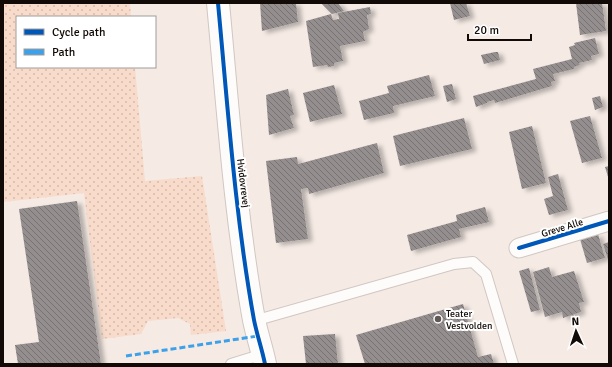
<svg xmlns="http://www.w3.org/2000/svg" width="612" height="367" viewBox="0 0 612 367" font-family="Signika,sans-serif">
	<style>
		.grass { fill: url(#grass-dots) }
		.building { fill: url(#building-back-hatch); filter: url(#shadow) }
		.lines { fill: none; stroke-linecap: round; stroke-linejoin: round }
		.lane-casing { stroke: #d0c7c2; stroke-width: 12 }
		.street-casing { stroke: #d0c7c2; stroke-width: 21 }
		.secondary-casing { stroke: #d0c7c2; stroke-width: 24 }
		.lane { stroke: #fefcfb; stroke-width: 10 }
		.street { stroke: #fefcfb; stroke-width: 19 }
		.secondary { stroke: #fefcfb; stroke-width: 22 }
		.quiet { stroke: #3da1e9; stroke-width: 3; stroke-dasharray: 6 3; stroke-linecap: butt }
		.cycleway-casing { stroke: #fff; stroke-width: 6 }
		.cycleway { stroke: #0057b8; stroke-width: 4 }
		.poi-dot { fill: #615854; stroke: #fff; stroke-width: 1.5 }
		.labels { text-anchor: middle; stroke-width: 4; stroke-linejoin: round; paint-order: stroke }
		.street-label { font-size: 10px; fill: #120a06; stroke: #fff }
		.poi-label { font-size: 10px; fill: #120a06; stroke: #fff; text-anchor: start }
	</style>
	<defs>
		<pattern id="grass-dots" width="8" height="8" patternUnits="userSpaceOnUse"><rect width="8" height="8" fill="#f8dbca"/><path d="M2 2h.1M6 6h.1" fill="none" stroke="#d4bbac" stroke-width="1.8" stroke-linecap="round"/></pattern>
		<pattern id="building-back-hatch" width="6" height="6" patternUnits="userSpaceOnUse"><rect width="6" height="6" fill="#948e8f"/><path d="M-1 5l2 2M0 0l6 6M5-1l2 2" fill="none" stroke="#777273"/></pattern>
		<filter id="shadow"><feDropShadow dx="4.5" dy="2.5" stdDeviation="2" flood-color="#0004"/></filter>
	</defs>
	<rect width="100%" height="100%" fill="#f5eae4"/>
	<path class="grass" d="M3,3H130L131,17H17V67H135L145,181L202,176L226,331L191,335L190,324L178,318L148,321L141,334L102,339L84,193L3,202Z"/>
	<path class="building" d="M260,3H296L298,22L262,31Z
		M321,3H338L344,11L332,14Z
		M450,3H466L470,16L454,20Z
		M576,3H602L606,31L580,35Z
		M370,7L371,14L367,15L369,29L363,32L365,41L340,46L343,61L334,63V66L328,67L327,65L313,67L306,21L331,14L333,20L339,19L338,13Z
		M595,38L599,54L591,56L592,60L579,63L580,65L574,67V69L553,74L555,81L551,82L552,86L495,103L494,100L487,102V103L476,107L473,96L536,79L533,69L572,59L569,47L575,45L574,43Z
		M495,52H498L500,60L484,64L481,55Z
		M429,75L435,96L393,106L394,113L364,120L359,101L389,93L387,86Z
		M452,84L456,99L447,102L443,86Z
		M334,85L342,114L310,122L303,93Z
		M288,89L294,115L290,116L294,128L269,135L266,95Z
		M600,96L603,107L595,110L592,98Z
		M590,116L602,158L582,163L570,121Z
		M464,118L472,149L400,166L393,136Z
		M532,126L546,183L522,189L509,132Z
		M377,143L384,173L309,194L308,188L301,189L308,239L276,243L266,161L297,157L298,164L302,163Z
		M609,166V180L605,167Z
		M558,174L568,210L549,215L544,199L553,196L548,177Z
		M77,201L101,364H18L15,345L39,342L19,209Z
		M485,207L489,222L459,229L461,237L411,251L407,235L457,221L456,215Z
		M598,234L605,258L587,263L580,239Z
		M609,242V263L603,244Z
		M549,267L552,277L574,271L584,302L579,303L581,312L563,318L562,312L545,317L533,272Z
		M529,268L540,310L531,312L519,271Z
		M463,304L478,357L491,354L494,364H365L356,335Z
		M335,334L338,364H306L303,336Z"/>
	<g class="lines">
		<g class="lane-casing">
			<path id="lane" d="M254,321L454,264L473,262L486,274L513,364
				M231,364L263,354"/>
		</g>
		<g class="street-casing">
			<path id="street" d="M519,248L609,221"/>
		</g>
		<g class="secondary-casing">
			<path id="secondary" d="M218,3C228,109 235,215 254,320C257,335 262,349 265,364"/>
		</g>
		<use href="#lane" class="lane"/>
		<use href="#street" class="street"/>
		<use href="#secondary" class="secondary"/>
		<path class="quiet" d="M126,356L258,336"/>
		<g class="cycleway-casing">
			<path id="cycleway" d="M218,3C228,109 235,215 254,320C257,335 262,349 265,364
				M519,248L609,221"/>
		</g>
		<use href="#cycleway" class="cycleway"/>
	</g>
	<circle class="poi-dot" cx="438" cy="319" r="4"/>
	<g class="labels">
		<g class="street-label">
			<text transform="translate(244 183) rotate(83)" y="4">Hvidovrevej</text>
			<text transform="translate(562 227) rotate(-17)" y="4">Greve Alle</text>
		</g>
		<g class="poi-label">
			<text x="446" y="317">Teater<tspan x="446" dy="12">Vestvolden</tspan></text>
		</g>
	</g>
	<rect width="612" height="367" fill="none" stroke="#120a06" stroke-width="8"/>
	<rect x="16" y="16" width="140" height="52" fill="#ffffff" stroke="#a09d9b"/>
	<rect x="24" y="29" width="20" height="6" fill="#0057b8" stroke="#a09d9b"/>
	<text x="52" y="36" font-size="12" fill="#120a06">Cycle path</text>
	<rect x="24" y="49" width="20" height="6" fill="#3da1e9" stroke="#a09d9b"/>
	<text x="52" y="56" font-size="12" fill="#120a06">Path</text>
	<g transform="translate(576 331) rotate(357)" stroke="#ffffff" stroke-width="3" paint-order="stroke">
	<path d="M0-3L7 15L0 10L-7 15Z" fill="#120a06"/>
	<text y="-6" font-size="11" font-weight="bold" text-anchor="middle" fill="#120a06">N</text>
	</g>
	<path d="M468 34v6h63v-6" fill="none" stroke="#120a06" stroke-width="2"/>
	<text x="474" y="34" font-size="12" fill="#120a06" stroke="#ffffff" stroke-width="3" paint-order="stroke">20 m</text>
</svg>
